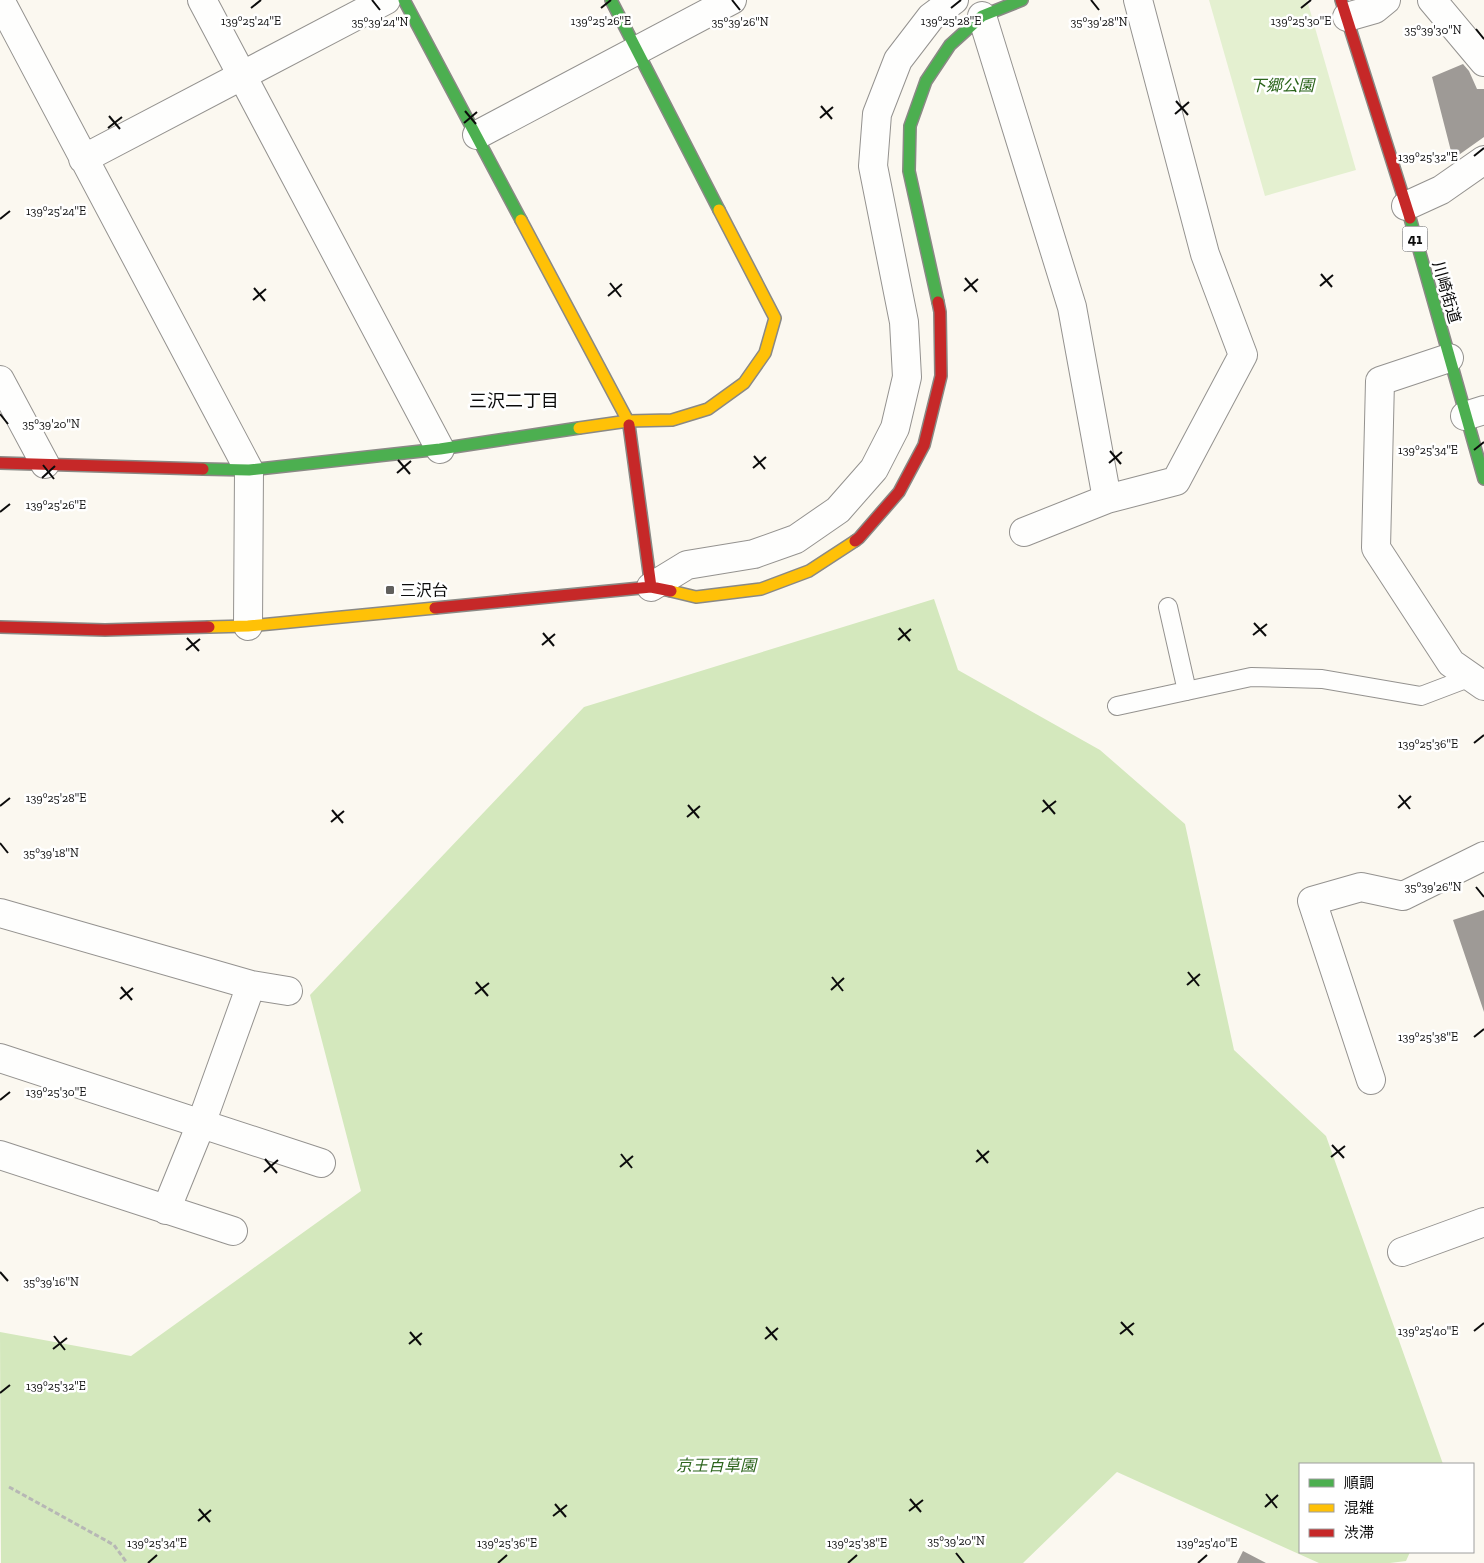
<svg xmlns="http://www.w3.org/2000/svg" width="1484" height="1563" viewBox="0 0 1484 1563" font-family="'Zilla Slab','Noto Sans JP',serif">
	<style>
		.green { fill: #e4f0d0 }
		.forest { fill: #d4e8bd }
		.building { fill: #9e9a96 }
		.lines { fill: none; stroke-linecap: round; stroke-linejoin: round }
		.lane-casing { stroke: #94928f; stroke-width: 20 }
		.street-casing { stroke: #94928f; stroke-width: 30 }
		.fast-casing { stroke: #8a8985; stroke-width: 14 }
		.slow-casing { stroke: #8a8985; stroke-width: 14 }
		.jam-casing { stroke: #8a8985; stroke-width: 14 }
		.path { stroke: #b7b7b5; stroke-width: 3; stroke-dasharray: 5 2.5; stroke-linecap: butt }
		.lane { stroke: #fefefd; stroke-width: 18 }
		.street { stroke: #fefefd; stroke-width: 28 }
		.fast { stroke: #4caf50; stroke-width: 11 }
		.slow { stroke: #ffc107; stroke-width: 11 }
		.jam { stroke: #c62828; stroke-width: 11 }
		.ticks { fill: none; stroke: #0c0c0c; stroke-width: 2 }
		.poi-dot { fill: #605f5c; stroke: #fff; stroke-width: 2 }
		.labels { text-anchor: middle; stroke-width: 5; stroke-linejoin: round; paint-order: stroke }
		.shield { fill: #fff; stroke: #555; stroke-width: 1 }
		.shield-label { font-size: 15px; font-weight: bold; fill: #0c0c0c }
		.park-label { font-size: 16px; font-style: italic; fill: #2c651c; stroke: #fff }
		.street-label { font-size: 16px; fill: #0c0c0c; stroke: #fff }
		.poi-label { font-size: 16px; fill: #0c0c0c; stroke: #fff; text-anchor: start }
		.neighbourhood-label { font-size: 18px; fill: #0c0c0c; stroke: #fff }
		.ticks-label { font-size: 12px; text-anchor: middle; fill: #0c0c0c; stroke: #fff; stroke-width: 5; stroke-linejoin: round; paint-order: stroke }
	</style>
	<rect width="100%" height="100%" fill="#fbf8f0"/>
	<path class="green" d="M1209,0H1307L1356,170L1265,196Z"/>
	<path class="forest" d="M934,599L958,670L1100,750L1185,824L1234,1050L1326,1136L1443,1464H1300V1552H1410L1406,1561L1390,1563H1319L1117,1472L1023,1563H1L0,1332L131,1356L361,1191L310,995L584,707Z"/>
	<path class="building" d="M1463,64L1469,71L1477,89H1484V137L1453,159L1432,77Z
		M1484,910V1012L1453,920Z
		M1243,1551L1266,1563H1237Z"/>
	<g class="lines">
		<g class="lane-casing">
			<path id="lane" d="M1168,607L1187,691
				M1117,706L1251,677L1322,679L1421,696L1471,677"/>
		</g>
		<g class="street-casing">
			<path id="street" d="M0,0L249,470L248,626
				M202,0L440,449
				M1432,0L1484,62
				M982,16L1072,307L1107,499
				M1347,17L1375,9L1386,0
				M477,135L732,0
				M83,159L386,0
				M1406,206L1441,190L1484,160
				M1449,358L1380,381L1376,548L1451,663L1484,686
				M0,380L45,464
				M1465,416L1484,410
				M1024,532L1107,499L1176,481L1243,355L1205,254L1138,0
				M651,587L687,565L754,554L796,539L838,510L874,469L895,428L907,377L904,322L873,166L877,114L898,60L931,17L954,0
				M0,913L251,985L288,991
				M0,1058L321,1163
				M1371,1080L1312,901L1361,887L1403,896L1484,856
				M0,1155L233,1231
				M166,1210L201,1124L251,985
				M1402,1252L1484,1222"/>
		</g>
		<g class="fast-casing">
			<path id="fast" d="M404,0L521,220
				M611,0L719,210
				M1410,218L1484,479
				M938,302L909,171L910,126L926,81L950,45L982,16L1022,0
				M203,469L249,470L440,449L579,428"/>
		</g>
		<g class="slow-casing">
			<path id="slow" d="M521,220L628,421L629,425
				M579,428L628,421L672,420L708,409L744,383L765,353L775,318L719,210
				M671,591L696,597L761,589L809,571L855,541
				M209,627L248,626L435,608"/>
		</g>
		<g class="jam-casing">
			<path id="jam" d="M1341,0L1410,218
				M629,425L651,587
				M0,463L203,469
				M855,541L859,538L899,492L924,445L941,376L940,312L938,302
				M435,608L651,587L671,591
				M0,627L105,630L209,627"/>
		</g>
		<path class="path" d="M9,1487L114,1545L127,1563"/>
		<use href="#lane" class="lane"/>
		<use href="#street" class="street"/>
		<use href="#fast" class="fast"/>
		<use href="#slow" class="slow"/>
		<use href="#jam" class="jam"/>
	</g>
	<path class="ticks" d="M372,0L380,10M732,0L740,10M1091,0L1099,10M251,8L261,0M601,8L611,0M951,8L961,0M1301,8L1311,0M1476,29L1484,39M1176,101L1188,115M821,106L832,119M465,111L476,124M1175,114L1189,102M109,116L120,129M820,118L833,107M464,123L477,112M108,128L122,117M1474,156L1484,148M0,219L10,211M1321,274L1332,287M965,278L977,292M610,283L621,297M1320,286L1333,275M254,288L265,301M964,291L978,279M608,296L622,284M253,300L266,289M0,414L8,424M1474,450L1484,442M1110,451L1121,464M754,456L765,469M398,460L410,474M1109,463L1122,452M43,465L54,479M753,468L766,457M397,473L411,461M42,478L55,466M0,512L10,504M1254,623L1266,636M899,628L910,641M543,633L554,646M1253,635L1267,624M187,638L199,651M898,640L911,629M542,645L555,634M186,650L200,639M1474,743L1484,735M1399,795L1410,809M1043,800L1055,814M688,805L699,818M0,806L10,798M1398,808L1411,796M332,810L343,823M1042,812L1056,801M687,817L700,806M331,822L344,811M0,843L8,853M1476,887L1484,897M1188,972L1199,986M832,977L843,991M476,982L488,996M1187,985L1200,974M121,987L132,1000M831,990L844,978M475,994L489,983M120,999L133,988M1474,1037L1484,1029M0,1100L10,1092M1332,1145L1344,1158M977,1150L988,1163M621,1154L632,1168M1331,1157L1345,1146M265,1159L277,1173M976,1162L989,1151M620,1167L633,1156M264,1172L278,1160M0,1272L8,1281M1121,1322L1133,1335M766,1327L777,1340M1474,1331L1484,1323M410,1332L421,1345M1120,1334L1134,1323M54,1336L65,1350M765,1339L778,1328M409,1344L422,1333M53,1349L67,1338M0,1393L10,1385M1266,1494L1277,1508M910,1499L921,1512M555,1504L566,1517M1265,1507L1278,1495M199,1509L210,1522M909,1511L923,1500M553,1516L567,1505M198,1521L211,1510M956,1553L964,1563M148,1563L157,1555M498,1563L507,1555M848,1563L857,1555M1198,1563L1207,1555"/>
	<rect class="poi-dot" x="385" y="585" width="10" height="10" rx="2.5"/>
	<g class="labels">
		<rect class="shield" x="1402.5" y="226.5" width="25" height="25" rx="4"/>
		<g class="shield-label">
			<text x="1415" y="244">41</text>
		</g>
		<g class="park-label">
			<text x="1282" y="91">下郷公園</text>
			<text x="716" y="1471">京王百草園</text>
		</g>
		<g class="street-label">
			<text transform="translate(1447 292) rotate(74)" y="6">川崎街道</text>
		</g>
		<g class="poi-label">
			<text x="400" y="596">三沢台</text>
		</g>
		<g class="neighbourhood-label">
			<text x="514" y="407">三沢二丁目</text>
		</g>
	</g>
	<g class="ticks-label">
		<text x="251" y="25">139°25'24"E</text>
		<text x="601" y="25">139°25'26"E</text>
		<text x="1301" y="25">139°25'30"E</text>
		<text x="951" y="25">139°25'28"E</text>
		<text x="380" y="26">35°39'24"N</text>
		<text x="740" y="26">35°39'26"N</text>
		<text x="1099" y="26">35°39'28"N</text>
		<text x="1433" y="34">35°39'30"N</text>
		<text x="1428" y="161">139°25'32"E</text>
		<text x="56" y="215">139°25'24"E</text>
		<text x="51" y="428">35°39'20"N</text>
		<text x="1428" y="454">139°25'34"E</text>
		<text x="56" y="509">139°25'26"E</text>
		<text x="1428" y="748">139°25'36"E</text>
		<text x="56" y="802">139°25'28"E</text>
		<text x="51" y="857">35°39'18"N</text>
		<text x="1433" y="891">35°39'26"N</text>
		<text x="1428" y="1041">139°25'38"E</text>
		<text x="56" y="1096">139°25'30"E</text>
		<text x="51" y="1286">35°39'16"N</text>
		<text x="1428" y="1335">139°25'40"E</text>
		<text x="56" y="1390">139°25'32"E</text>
		<text x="956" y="1545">35°39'20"N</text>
		<text x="157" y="1547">139°25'34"E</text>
		<text x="507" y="1547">139°25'36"E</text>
		<text x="857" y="1547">139°25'38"E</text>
		<text x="1207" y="1547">139°25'40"E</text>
	</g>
	<rect x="1299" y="1463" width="175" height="90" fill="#ffffff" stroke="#9e9e9e"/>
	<rect x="1309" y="1479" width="25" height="8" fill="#4caf50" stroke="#9e9e9e"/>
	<text x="1344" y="1488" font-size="15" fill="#0c0c0c">順調</text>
	<rect x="1309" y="1504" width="25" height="8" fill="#ffc107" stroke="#9e9e9e"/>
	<text x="1344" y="1513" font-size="15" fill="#0c0c0c">混雑</text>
	<rect x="1309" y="1529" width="25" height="8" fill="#c62828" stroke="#9e9e9e"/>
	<text x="1344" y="1538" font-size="15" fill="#0c0c0c">渋滞</text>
</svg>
